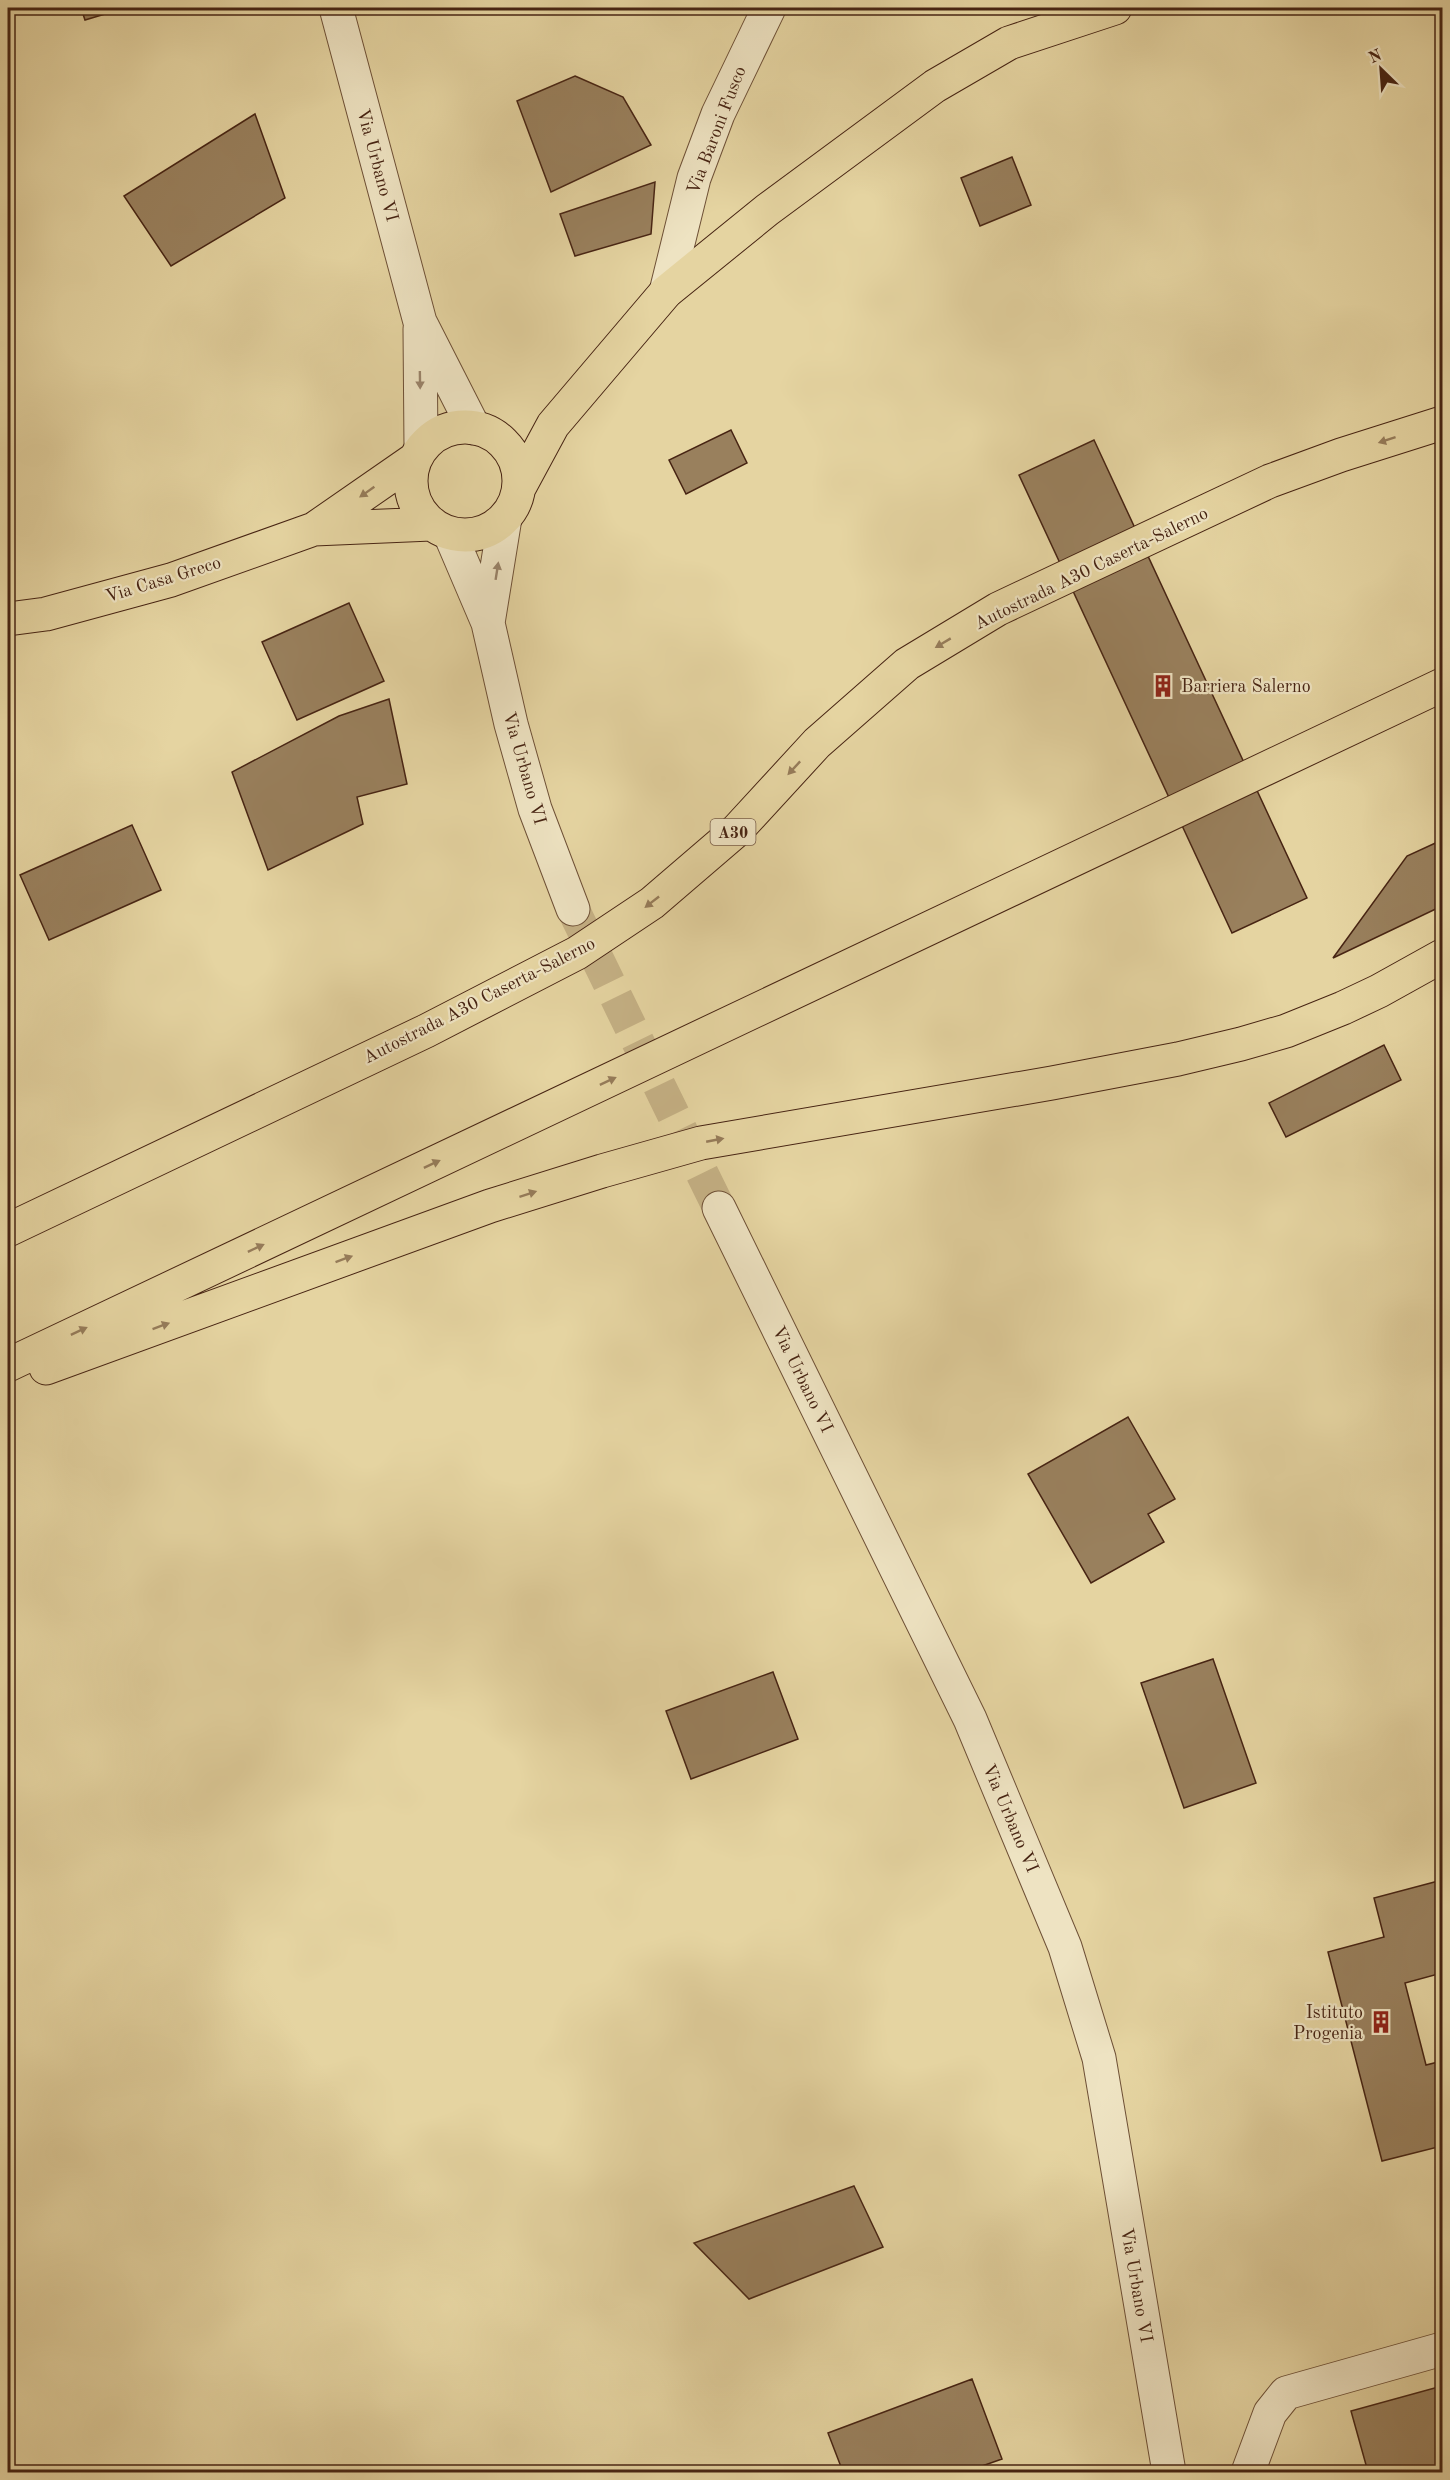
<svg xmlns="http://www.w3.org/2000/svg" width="1450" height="2480" viewBox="0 0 1450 2480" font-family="'Old Standard TT',serif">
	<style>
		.building { fill: #99805d; stroke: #472413; stroke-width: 1.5 }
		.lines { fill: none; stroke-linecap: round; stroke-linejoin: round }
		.minor-tunnel { stroke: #c5b185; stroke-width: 33; stroke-dasharray: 33 16; stroke-linecap: butt }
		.minor-casing { stroke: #6e5036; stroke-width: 35 }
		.major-casing { stroke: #472413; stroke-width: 35 }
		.highway-casing { stroke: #472413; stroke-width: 35 }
		.minor { stroke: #eee3c2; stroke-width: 33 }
		.major { stroke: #e5d4a1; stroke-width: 33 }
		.highway { stroke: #e5d4a1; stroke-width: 33 }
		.oneway { fill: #9a846a }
		.oneway2 { fill: #967c5a }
		.labels { text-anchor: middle; stroke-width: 4.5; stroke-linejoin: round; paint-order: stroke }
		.shield { fill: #eee3c2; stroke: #795d48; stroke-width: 1.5 }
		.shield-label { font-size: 16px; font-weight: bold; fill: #472413 }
		.street-label { font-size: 18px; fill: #472413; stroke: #eee3c2 }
		.poi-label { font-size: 18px; fill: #472413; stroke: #eee3c2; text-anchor: start }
	</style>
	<rect width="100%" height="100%" fill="#e5d4a1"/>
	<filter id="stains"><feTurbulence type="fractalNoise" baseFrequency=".00333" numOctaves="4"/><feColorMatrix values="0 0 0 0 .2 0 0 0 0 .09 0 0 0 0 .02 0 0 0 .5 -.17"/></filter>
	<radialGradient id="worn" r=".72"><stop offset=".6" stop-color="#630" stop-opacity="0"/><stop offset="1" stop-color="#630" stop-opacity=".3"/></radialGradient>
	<path class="building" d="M81,8H125L85,20Z
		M575,76L623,97L651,145L551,192L517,101Z
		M255,114L285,198L171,266L124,196Z
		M1012,157L1031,205L980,226L961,178Z
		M655,182L651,234L575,256L560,214Z
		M731,430L747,463L686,494L669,460Z
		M1094,440L1307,898L1232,933L1019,475Z
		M349,603L384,681L297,720L262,642Z
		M389,699L407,784L357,797L363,824L268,870L232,772L339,716Z
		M132,825L161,890L49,940L20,875Z
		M1442,840V906L1333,958L1407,856Z
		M1384,1045L1401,1080L1286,1137L1269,1103Z
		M1128,1417L1175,1499L1148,1514L1164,1542L1091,1583L1028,1474Z
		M1213,1659L1256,1783L1184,1808L1141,1683Z
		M773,1672L798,1739L691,1779L666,1711Z
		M1442,1880V1973L1405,1983L1426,2065L1442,2061V2146L1382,2161L1328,1952L1384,1937L1374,1898Z
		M854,2186L883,2247L749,2299L694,2243Z
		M972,2379L1002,2459L965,2472H843L828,2433Z
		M1442,2386V2472H1368L1351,2411Z"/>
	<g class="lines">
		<path class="minor-tunnel" d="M573,909L719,1208"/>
		<g class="minor-casing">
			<path id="minor" d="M336,8L420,322L474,428
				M666,292L694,178L718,114L769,8
				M420,329L421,448
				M450,534L488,623L511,724L535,809L573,909
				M488,623L505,518
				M719,1208L970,1719L1065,1947L1099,2058L1169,2472
				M1248,2472L1270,2413L1286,2393L1442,2349"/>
		</g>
		<g class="major-casing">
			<path id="major" d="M411 481a54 54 0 1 1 108 0a54 54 0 1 1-108 0Z
				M519,488L553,425L666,292L767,210L935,86L1009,43L1115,8
				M314,529L431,524
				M8,619L46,614L171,580L314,529L415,459"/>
		</g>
		<g class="highway-casing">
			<path id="highway" d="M8,1230L426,1031L577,953L652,903L737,830L817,743L907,664L998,609L1270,481L1341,455L1442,423
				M8,1365L1442,685
				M46,1368L490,1206L602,1171L701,1143L1052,1083L1178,1059L1241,1044L1286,1031L1343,1008L1379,991L1442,956"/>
		</g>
		<use href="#minor" class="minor"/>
		<use href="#major" class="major"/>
		<use href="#highway" class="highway"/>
	</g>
	<defs><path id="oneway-solid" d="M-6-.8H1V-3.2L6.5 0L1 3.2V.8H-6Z" transform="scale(1.5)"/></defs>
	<g class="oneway">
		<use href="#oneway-solid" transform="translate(420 380) rotate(89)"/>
		<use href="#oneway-solid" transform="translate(497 571) rotate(-81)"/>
	</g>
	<g class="oneway2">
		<use href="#oneway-solid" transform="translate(1387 440) rotate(162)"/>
		<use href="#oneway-solid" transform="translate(367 492) rotate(145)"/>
		<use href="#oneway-solid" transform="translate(943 643) rotate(149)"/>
		<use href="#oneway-solid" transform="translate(794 768) rotate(133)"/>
		<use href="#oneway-solid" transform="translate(652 902) rotate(142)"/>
		<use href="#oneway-solid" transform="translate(608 1081) rotate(-25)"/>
		<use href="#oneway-solid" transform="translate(715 1140) rotate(-11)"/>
		<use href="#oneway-solid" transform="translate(432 1164) rotate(-25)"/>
		<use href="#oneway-solid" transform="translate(528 1194) rotate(-18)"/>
		<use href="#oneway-solid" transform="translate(256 1248) rotate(-25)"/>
		<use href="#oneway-solid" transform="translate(344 1259) rotate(-20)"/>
		<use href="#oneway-solid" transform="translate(161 1326) rotate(-20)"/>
		<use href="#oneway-solid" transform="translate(79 1331) rotate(-25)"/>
	</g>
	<defs>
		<g id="building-bare" transform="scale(1.8)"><path d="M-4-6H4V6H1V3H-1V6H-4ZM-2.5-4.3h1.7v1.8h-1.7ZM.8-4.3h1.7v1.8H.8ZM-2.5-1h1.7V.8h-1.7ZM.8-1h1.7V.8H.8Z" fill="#8f2418" stroke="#eee3c2" stroke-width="2.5" paint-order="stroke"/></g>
	</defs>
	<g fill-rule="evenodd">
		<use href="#building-bare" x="1163" y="686"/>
		<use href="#building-bare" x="1381" y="2022"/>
	</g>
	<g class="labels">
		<rect class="shield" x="710.5" y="819" width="45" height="26" rx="4.5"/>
		<g class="shield-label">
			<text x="733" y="838">A30</text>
		</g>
		<g class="street-label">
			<text transform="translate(716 130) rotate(-69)" y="6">Via Baroni Fusco</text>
			<text transform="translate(378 165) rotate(75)" y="6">Via Urbano VI</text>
			<text transform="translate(1091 568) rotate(-26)" y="6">Autostrada A30 Caserta-Salerno</text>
			<text transform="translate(163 579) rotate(-17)" y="6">Via Casa Greco</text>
			<text transform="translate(525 768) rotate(74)" y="6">Via Urbano VI</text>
			<text transform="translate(479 1000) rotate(-27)" y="6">Autostrada A30 Caserta-Salerno</text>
			<text transform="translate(803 1379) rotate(64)" y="6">Via Urbano VI</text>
			<text transform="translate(1011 1818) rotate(67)" y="6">Via Urbano VI</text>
			<text transform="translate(1137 2285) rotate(80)" y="6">Via Urbano VI</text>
		</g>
		<g class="poi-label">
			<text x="1181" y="692">Barriera Salerno</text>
			<text x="1363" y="2018" text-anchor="end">Istituto<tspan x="1363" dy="21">Progenia</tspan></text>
		</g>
	</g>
	<rect width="1450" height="2480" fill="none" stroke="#e5d4a1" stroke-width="30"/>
	<rect x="9" y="9" width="1432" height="2462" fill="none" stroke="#472413" stroke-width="3"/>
	<rect x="15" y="15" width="1420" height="2450" fill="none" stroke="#472413" stroke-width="1.5"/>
	<g transform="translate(1381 69) rotate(335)" stroke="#eee3c2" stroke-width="4.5" paint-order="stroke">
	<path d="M0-4.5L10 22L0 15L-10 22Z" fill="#472413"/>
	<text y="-9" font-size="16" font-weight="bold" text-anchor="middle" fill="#472413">N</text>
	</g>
	<rect width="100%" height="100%" filter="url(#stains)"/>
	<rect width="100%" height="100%" fill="url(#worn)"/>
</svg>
